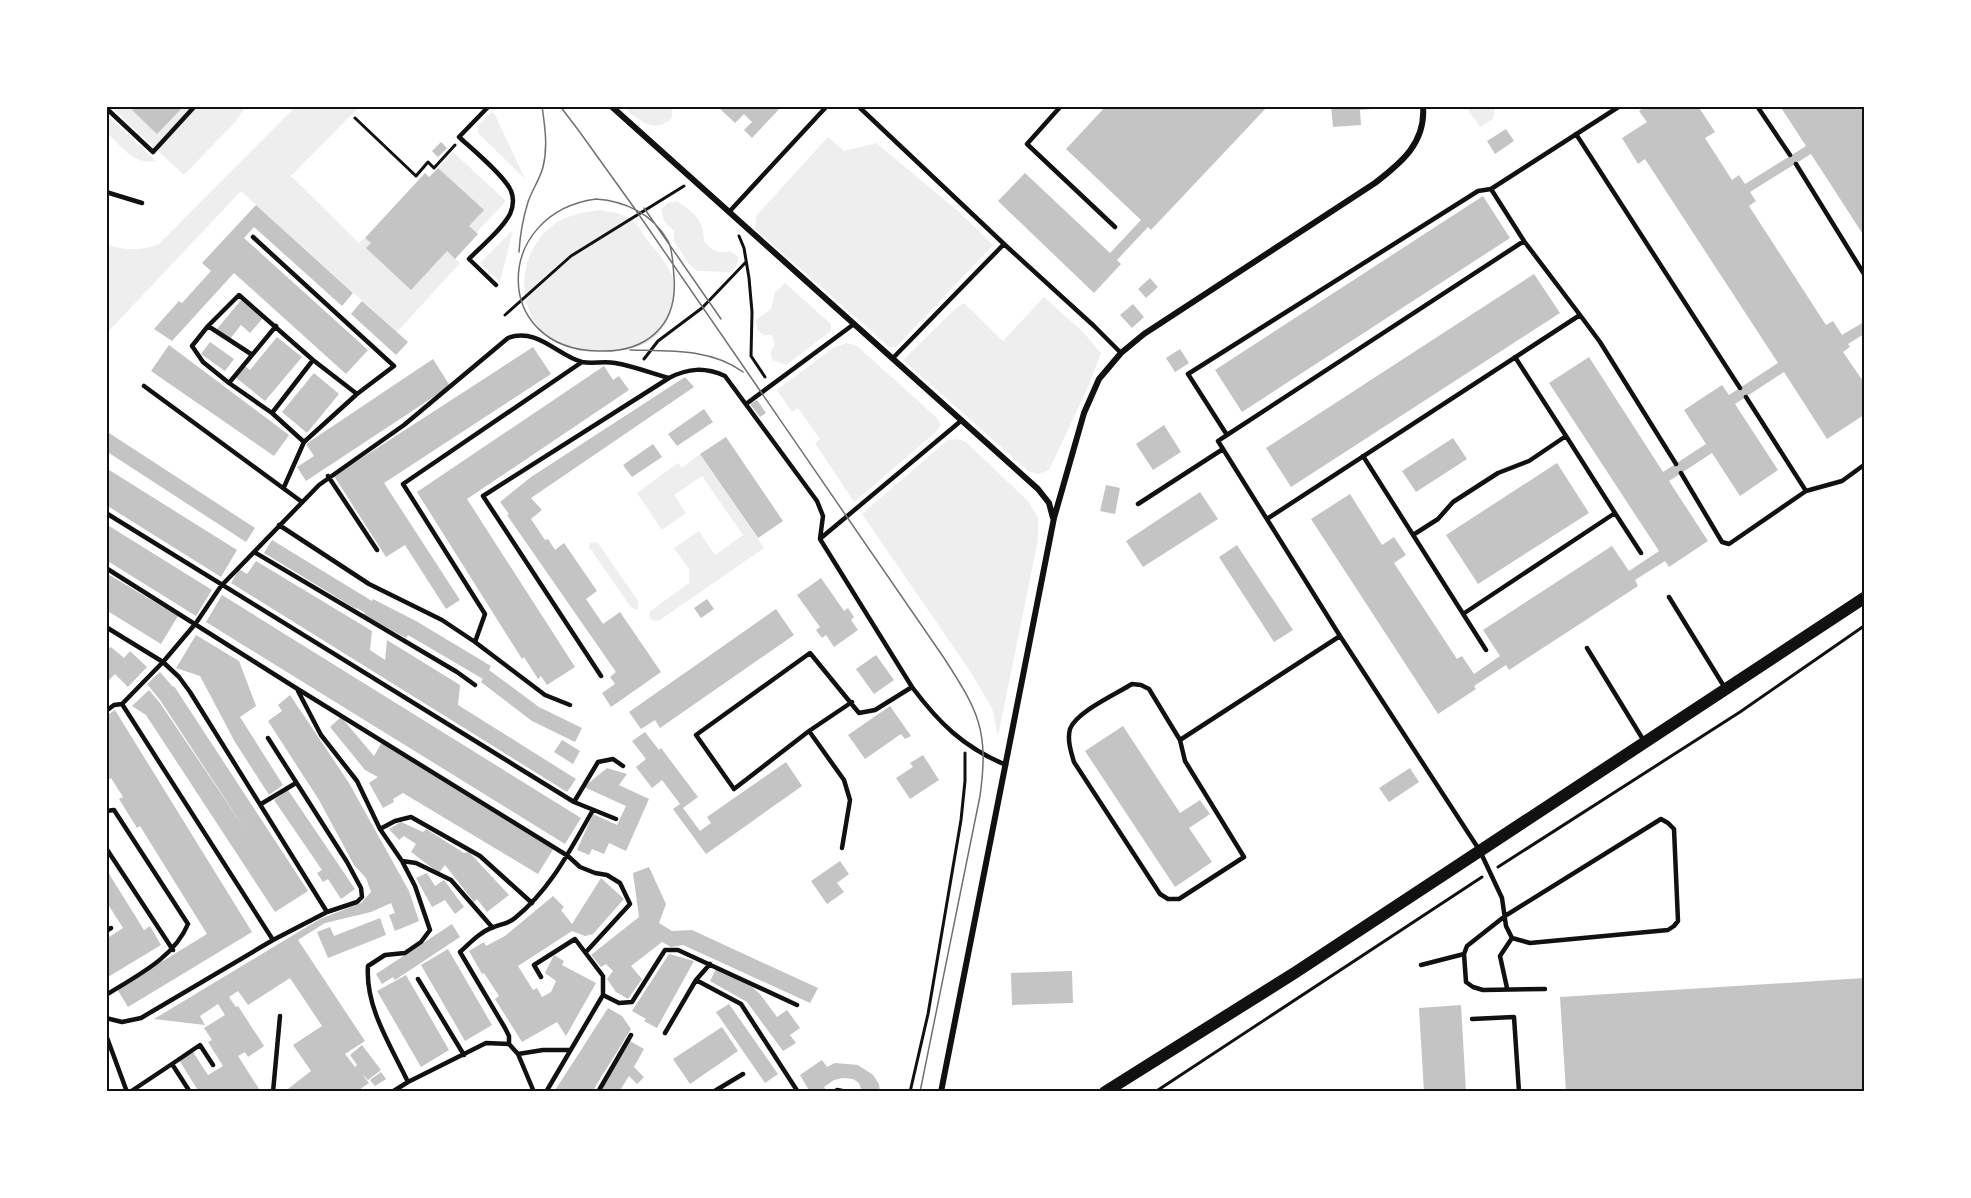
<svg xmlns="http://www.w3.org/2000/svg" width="1971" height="1198" viewBox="0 0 1971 1198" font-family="'Sofia Sans Condensed',sans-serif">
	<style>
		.green { fill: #eee }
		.building { fill: #c4c4c4 }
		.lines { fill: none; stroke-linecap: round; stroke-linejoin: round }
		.path { stroke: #111; stroke-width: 3 }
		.service { stroke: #111; stroke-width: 4.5 }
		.minor { stroke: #111; stroke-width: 6 }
		.secondary { stroke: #111; stroke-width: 12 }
		.tram { stroke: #707070; stroke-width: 1.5 }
		.neatline { fill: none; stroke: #111; stroke-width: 2 }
	</style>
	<rect width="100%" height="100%" fill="#fff"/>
	<path class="green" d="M111,107H246L235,122L184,175Z
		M295,107H359L291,176L359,243L365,238L371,243L367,248L447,251L460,263L397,332L241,191L107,333L106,244C123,251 142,251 159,244Z
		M623,107H672V118C653,135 640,120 623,107Z
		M1466,107H1495L1493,119L1480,127Z
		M492,112L495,115L525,179L478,133L479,124Z
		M106,115H107L156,161C133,165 122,147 107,133Z
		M828,137L844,151L876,143L959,212L993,245L896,347H889L755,229L756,216Z
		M453,152L506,201L476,233L469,226L483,210L438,168Z
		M677,201C693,212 704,220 704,241C713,251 717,254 730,251L738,257L737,265L731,272L697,271L689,264L674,241V231L664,221L661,209L668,203Z
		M600,210C610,212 621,213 630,219C638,223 642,233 647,240C655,250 666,262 671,273C677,286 673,311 667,322C655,343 637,350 614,351C602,351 589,353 577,350C517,338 507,261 553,225C566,215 584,212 600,210Z
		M513,230L500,282L480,263Z
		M785,283L831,324V331L786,365L772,360L771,351L775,344L772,335H763L757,329L756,320L771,309L775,292Z
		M1044,297L1084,333L1101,353L1088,387L1049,470L1038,474L1028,471L903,360L954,310L964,303L1003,341Z
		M846,343L856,345L936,417L941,424L937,431L854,502L815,443L820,439L798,408L792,412L777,390L833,348Z
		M957,439L966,442L1028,501L1038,518V540L998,736L992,708L970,671L862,514L948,440Z
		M700,454L764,548L660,620L655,621L650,619L649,614L652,610L689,583V569L674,548L699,531L715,555L743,535L702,476L674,495L686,513L662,530L637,493L678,463L682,468Z
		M594,542L598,543L638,601V609H634L630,606L589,547L590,543Z"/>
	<path class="building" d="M135,106H184L157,134L132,110Z
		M717,106H782L752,138L744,130L752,122L744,114L735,123Z
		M1106,106H1268L1151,230L1148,227L1117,260L1121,264L1094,293L998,201L1025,173L1110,253L1141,220L1066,149Z
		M1331,106H1383V108L1360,110L1361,125L1333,127Z
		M1646,106H1698L1715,132L1705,138L1732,180L1739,175L1745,184L1806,146L1780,106H1864V236L1811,154L1750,192L1756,201L1749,206L1826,325L1833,321L1842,335L1864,322V334L1848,344L1850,347L1843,352L1863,381L1864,380V415L1827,439L1784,372L1735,404L1778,470L1740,496L1712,453L1669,481L1708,541L1669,567L1665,561L1635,580L1638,586L1509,670L1506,665L1474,686L1476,689L1438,714L1311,519L1350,494L1382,545L1394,537L1406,555L1394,563L1457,659L1462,656L1474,674L1500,656L1483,630L1612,546L1629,571L1659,551L1549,383L1589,357L1663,472L1706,444L1684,410L1722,385L1729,395L1778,363L1645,159L1638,164L1622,138L1647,122L1639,111Z
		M1506,129L1514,141L1495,154L1487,141Z
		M441,142L447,148L438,157L432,151Z
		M438,168L484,210L469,226L478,234L455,259L447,251L411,290L366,248L371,243L365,238L425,173L429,177Z
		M1483,196L1510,238L1242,412L1215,370Z
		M256,205L353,293L342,306L254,227L244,238L368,350L346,374L234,273L172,341L154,329L179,301L182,303L211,271L202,263Z
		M1534,274L1560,313L1291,487L1266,448Z
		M1150,278L1158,287L1146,298L1138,289Z
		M241,300L263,318L250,333L241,325L230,339L217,329Z
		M362,301L408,342L396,355L351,314Z
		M1133,304L1144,317L1132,328L1120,315Z
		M277,337L302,357L265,401L235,377L245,366L250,370Z
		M210,342L234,359L225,371L201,354Z
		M169,345L289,435L274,456L151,371Z
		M533,347L551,374L384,483L460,600L446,609L405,545L386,557L334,476Z
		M1180,349L1189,363L1175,372L1166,358Z
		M433,359L450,386L306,481L297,467L314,456L306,444Z
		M604,366L613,380L619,376L629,390L467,499L575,667L547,685L541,676L538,679L524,657L522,659L417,492Z
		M314,373L339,394L307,433L282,412Z
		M685,377L694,387L531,498L542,510L531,519L545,540L548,539L555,550L564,543L597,591L586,599L603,624L620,612L661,672L611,707L602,693L615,684L610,677L616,672L507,515L509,514L500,502L531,477Z
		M757,400L766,413L760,417L750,404Z
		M704,409L713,422L677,446L668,434Z
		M1164,425L1181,452L1153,470L1136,444Z
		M106,431L255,528L246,542L106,451Z
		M726,437L783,521L758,538L700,454Z
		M1453,438L1467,459L1416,492L1402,471Z
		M653,444L662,457L632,477L623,465Z
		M1557,463L1589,513L1478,584L1446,535Z
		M106,468L237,550L221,577L106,505Z
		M1106,485L1120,488L1115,514L1100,511Z
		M1200,492L1218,519L1143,567L1126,541Z
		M106,524L212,590L196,616L106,560Z
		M272,540L372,601L373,599L416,621L491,666L489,670L539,707L582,728L575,742L532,721L481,682L483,679L408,635L406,638L364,615L365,613L357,608L356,609L264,553Z
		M1237,545L1293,630L1274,642L1219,557Z
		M256,561L372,631L370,650L385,660L387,640L460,685L458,705L576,779L567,792L231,583L239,569L247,574Z
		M106,573L178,616L161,644L106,610Z
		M821,578L844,611L848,608L854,617L851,620L858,630L834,647L826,635L822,638L816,630L820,627L797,595Z
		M222,595L581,818L565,844L206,622Z
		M707,599L714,609L701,618L694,608Z
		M776,609L794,635L660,728L655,720L641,729L629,712Z
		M196,635L239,661L256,706L240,717L283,785L269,795L235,742L200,676L176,668Z
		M111,647L124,658L130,651L147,667L128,687L115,674L106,683V651Z
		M876,655L894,680L874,694L856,669Z
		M160,672L173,687L174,686L308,891L275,912L146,715L132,706L149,690L160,703L247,832L160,700L147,684Z
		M290,695L349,783L409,891L419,921L395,931L389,915L395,913L391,903L371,912L325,923L298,940L365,1041L345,1054L355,1067L357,1065L350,1055L362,1045L381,1070L368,1080L362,1074L369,1083L356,1092H284L311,1071L293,1045L322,1026L290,978L248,1005L238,991L229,997L236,1007L238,1006L264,1046L248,1057L245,1052L238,1056L261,1092H199L179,1060L193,1052L208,1075L223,1066L208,1042L212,1040L204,1028L225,1015L218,1004L200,1016L205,1025L154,1019L320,919L361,903L371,892L366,878L354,865L319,800L268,721L282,711L278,705Z
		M890,706L911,736L905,739L901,734L865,759L848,735Z
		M115,710L252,932L128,1007L117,989L207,934L140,826L137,828L119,799L123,797L111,778L106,781V716Z
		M341,717L374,756L382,742L554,848L538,874L403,793L393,799L394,802L383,808L369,783L378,777L365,770L330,727Z
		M1123,726L1180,813L1200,800L1210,814L1189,828L1212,862L1175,887L1085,751Z
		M645,732L659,750L661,748L698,797L683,808L700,831L711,823L707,817L786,762L802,786L706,854L673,809L680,804L662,780L652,788L636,767L646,759L632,741Z
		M562,740L580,751L573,764L554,752Z
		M923,755L939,780L910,799L896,778L913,767L910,763Z
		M607,768L627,774L619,785L649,799L626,851L609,843L604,854L592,849L589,855L577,850L593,814L617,825L626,806L584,787Z
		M1410,768L1419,782L1389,802L1379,788Z
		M288,790L355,889L341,899L328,879L323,882L317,873L322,870L274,800Z
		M401,822L423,832L426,829L464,853L469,852L509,895L487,912L477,899L474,902L445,865L439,873L411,852L416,844L404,836L399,840L389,829Z
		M840,861L849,874L837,883L844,892L827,904L811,881Z
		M649,867L666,904L659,923L672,931L692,930L818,988L810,1003L683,945L671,947L662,942L631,966L642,979L628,999L616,992L607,979L613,971L606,964L601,967L591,955L639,917L633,873Z
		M106,869L144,930L150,926L161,945L108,977L106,974V939L123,928L109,906L106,907Z
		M427,873L435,886L444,880L464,907L455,914L445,900L432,907L416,878Z
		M601,878L624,899L593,934L585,936L572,931L518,966L533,990L537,988L542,997L551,992L556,981L545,973L554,955L564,961L562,965L596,983L566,1036L557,1022L522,1042L495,999L499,996L484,973L482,974L469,951L484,942L486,946L505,936L553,896L564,907L561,910L572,924Z
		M380,918L386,935L328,958L317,932L330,927L334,936Z
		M452,924L460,937L395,980L393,977L382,984L376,974Z
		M448,949L492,1025L465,1041L421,965Z
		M669,954L694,961L657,1028L644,1021L646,1019L632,1011Z
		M716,969L752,987L760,994L777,1017L787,1010L800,1028L790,1035L796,1043L783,1051L747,1002L710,981Z
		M1072,971L1073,1003L1012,1005L1011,973Z
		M406,975L449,1050L421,1067L377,991Z
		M1864,978V1092H1566L1560,997Z
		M729,1004L778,1074L765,1083L716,1012Z
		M1461,1005L1466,1092H1424L1419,1008Z
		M608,1008L622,1016L631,1029L592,1092H554Z
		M722,1027L738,1051L690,1084L673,1059Z
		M630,1041L644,1049L634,1067L644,1077L637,1084L629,1076L619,1092H600Z
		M822,1060L827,1067L835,1063L858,1065L873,1075L879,1084L880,1092H862L859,1083L853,1079L843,1078L834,1080L824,1087L827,1092H810L800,1075Z
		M381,1072L386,1079L375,1086L370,1080Z"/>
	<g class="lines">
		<path class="path" d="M355,118L416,176L428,162L434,168L455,145
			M739,236L744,248L749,278L752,312L751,356L765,377
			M505,315L571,256L684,186
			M644,359L658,341L702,308L746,262
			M1498,867L1740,712L1864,626
			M910,1092L928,1014L961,820L965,781V753
			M1155,1092L1482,877"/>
		<path class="service" d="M489,106L459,137C472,149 505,176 511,191C514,198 513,207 510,214C501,231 482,245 469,259L496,285
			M858,106L1004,244L1094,326L1121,353
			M1061,106L1027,144L1115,227
			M1757,106L1790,155
			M106,108L153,152L195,106
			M1576,134L1740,388
			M1796,164L1864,274
			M1491,189L1620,106
			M106,192L142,203
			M729,212L827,106
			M253,237L394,366L357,394L304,442L284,487
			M1580,315L1600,342L1676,464
			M208,326L251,354
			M1515,357L1566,436
			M893,358L1004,244
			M229,383L276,326
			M144,386L302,502
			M1746,397L1806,491
			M746,404L854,324
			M272,413L313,360
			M1227,435L1188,374L1478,191L1491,189L1524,241L1227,435L1218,441L1340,636
			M304,442L272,413L229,383L203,362L192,346L208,326L239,295L313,360L357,394
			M1363,456L1486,650
			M1681,473L1722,542L1729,544L1806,491L1842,481L1864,465
			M328,476L377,550
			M1138,504L1223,449
			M106,513L574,802L616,819
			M1267,519L1580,315L1524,241
			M279,525L369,584L442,620L475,642L485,614L403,484L582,362
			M1413,535L1438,519L1453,502L1498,473L1529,461L1566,436L1615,513
			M821,538L962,420
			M254,552L457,672L475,685
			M106,568L296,688L568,856L580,867L595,873L607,875L620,883L630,904L586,952
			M1669,597L1725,688
			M1463,614L1615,513L1641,553
			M106,627L163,662L122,704
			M475,642L545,695L570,705
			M1587,648L1644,741
			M601,676L483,496L669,378C688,368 705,367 725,376L817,501L823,516L820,539L912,687C939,723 963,747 1006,765
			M298,691L321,735L357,781L380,829L402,861L415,886L430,930L421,942L405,953L385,955L368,966C365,1007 391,1046 408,1082
			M852,702L809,731L734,789L696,735L810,653L859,713L875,710L912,687
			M106,711L114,705L122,704L273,940
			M809,731L844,780L850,800L842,848
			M268,738L347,862L361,888L362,897L357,902L327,912
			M1180,740L1185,761L1244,857L1179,899H1168L1160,894L1074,762C1071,752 1067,740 1070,729C1076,712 1116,694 1132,684L1141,685L1149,689L1180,740L1340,636L1480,851L1502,898L1506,926L1512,938L1530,943L1668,930L1674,926L1678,921L1674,829L1668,823L1661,819L1505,916L1467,946L1464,954L1466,982L1473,987L1483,990L1545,989
			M574,802L598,762L613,759L623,766
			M261,804L296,783
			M106,811L114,810L188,924C174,958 136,976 106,995
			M380,829L395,821L411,817L480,856L532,903
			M106,848L173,950
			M402,861L416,863L451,880L492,927
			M106,931L111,928
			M1421,965L1464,954
			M541,977L534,965L575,939L603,976V995L546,1092
			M418,979L464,1055
			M696,980L741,1004L798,1092
			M1507,988L1500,956L1512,938
			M603,995L619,1003L632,1002L665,950H678L797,1005
			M106,1018L122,1022L141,1018L273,940L327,912L190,692L179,677L163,662L196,623L221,586L319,485L404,425L508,338C537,327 558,356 582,362C592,364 604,361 615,363C633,366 651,373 669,378
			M1472,1019L1514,1017L1519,1092
			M665,1033L696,980L710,964
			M106,1035L127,1092
			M509,1044V1036L505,1028L460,952C470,943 481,931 494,927C501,924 508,924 515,918C551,889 570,850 593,810
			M518,1054L543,1050H570
			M172,1064L200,1045L213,1065
			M837,1090L847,1092
			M130,1092L172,1064L190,1092
			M273,1092L280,1016
			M392,1092L408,1082L486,1043L509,1044L518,1054L534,1092
			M598,1092L631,1035
			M713,1092L743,1074"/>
		<path class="minor" d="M611,106L1038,489L1049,503L1053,518
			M941,1092L1054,518L1084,413L1099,379L1121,353L1144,334L1375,183C1401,163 1426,143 1423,106"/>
		<path class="secondary" d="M1105,1092L1296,972L1864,598"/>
		<path class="tram" d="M560,106L579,131L635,209L944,658C979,712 989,731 980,796L920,1092
			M596,199C625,201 653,214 668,241C673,250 673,266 674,277C678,326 646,353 598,351C491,349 493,213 596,199Z
			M644,208L721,319
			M519,252C520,235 523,218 528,202C532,190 540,179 543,167C548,147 545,127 542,106
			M630,350C667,351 711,348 743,372"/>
	</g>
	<rect width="1971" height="1198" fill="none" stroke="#ffffff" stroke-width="216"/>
	<rect x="108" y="108" width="1755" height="982" class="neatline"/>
</svg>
